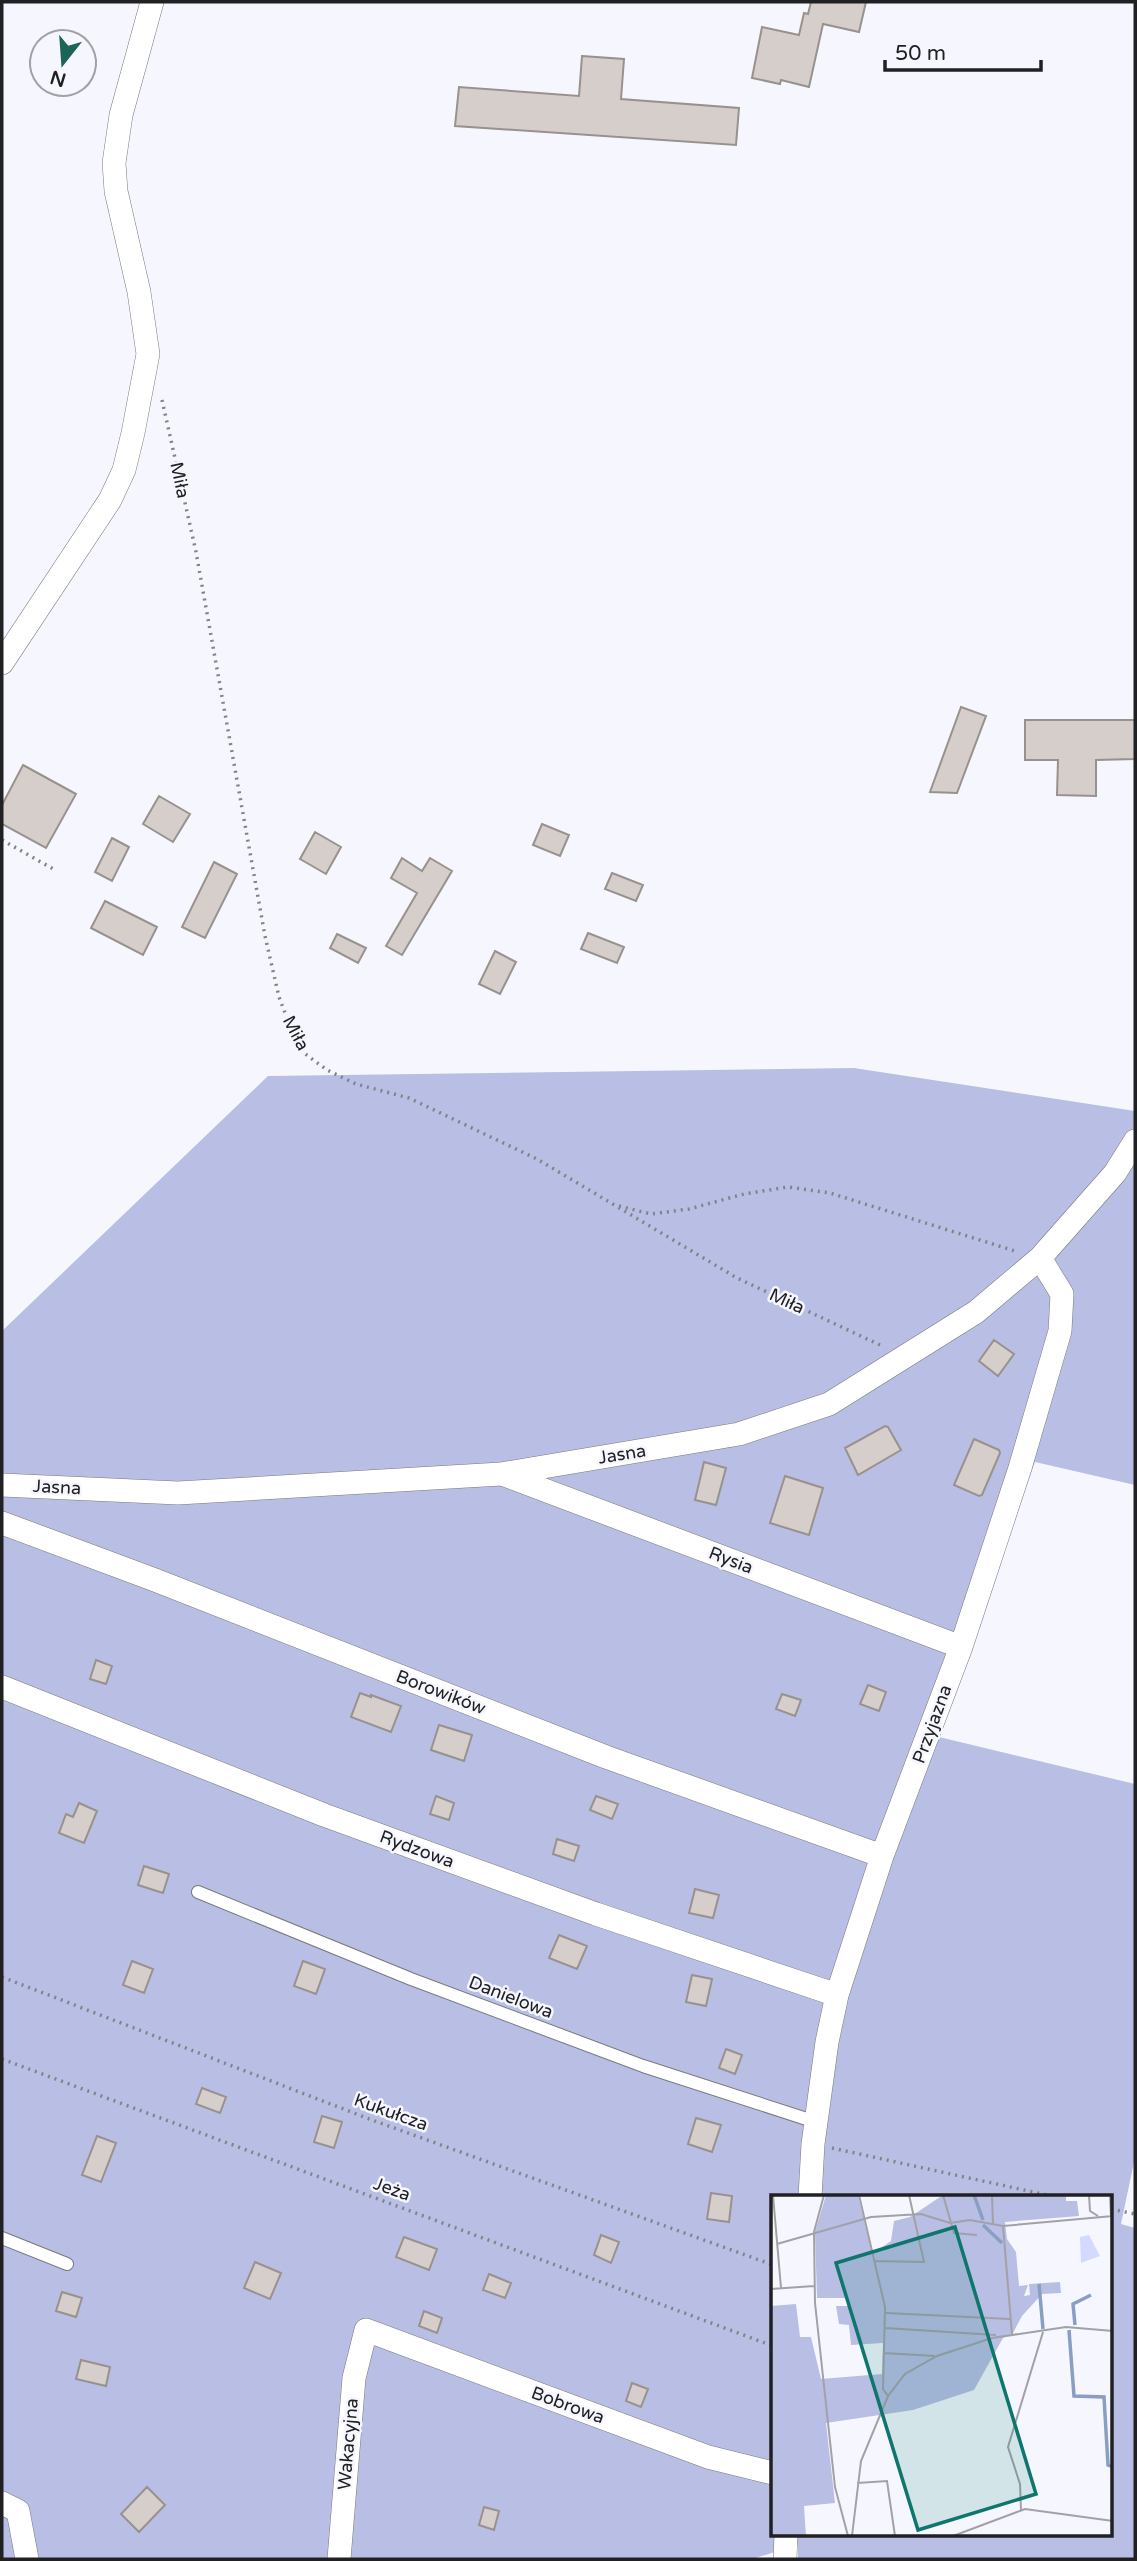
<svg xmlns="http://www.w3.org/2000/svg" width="1137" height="2561" viewBox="0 0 1137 2561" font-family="'Varela Round',sans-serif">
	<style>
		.forest { fill: #b9bee5; fill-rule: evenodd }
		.building { fill: #d5ceca; stroke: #98918d; stroke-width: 2 }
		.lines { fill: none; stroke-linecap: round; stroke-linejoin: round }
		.lane-casing { stroke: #78797f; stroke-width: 14 }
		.street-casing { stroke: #78797f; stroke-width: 24 }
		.path { stroke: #828387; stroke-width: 3.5; stroke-dasharray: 2 5; stroke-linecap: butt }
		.lane { stroke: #fff; stroke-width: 12 }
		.street { stroke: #fff; stroke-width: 23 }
		.labels { text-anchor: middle; stroke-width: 5; stroke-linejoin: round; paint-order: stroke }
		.street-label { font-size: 18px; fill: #212124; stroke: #f6f7fe }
		.inset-river { fill: none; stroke: #899fc1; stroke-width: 3.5 }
		.inset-road { fill: none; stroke: #a1a1a7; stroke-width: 2 }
		.view { fill: #0f766e; fill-opacity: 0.15; stroke: #0f766e; stroke-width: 3.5 }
		.inset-edge { fill: none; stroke: #212124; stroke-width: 3.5 }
	</style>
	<rect width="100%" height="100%" fill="#f6f7fe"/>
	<path class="forest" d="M854,1068L1135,1111V1485L1035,1462L935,1736L1135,1784V2157L1121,2224L1135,2228V2559H798V2545L752,2559H2V1331L268,1076ZM773,2197H1111V2535H773Z"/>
	<path class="building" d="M811,2H866L859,32L823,24L809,87L781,80L780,84L752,78L762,27L799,35L804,13L808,14Z
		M582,56L624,59L621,99L739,108L736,145L455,126L459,87L579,96Z
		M961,707L986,716L957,793L930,792Z
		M1025,720H1135V759L1096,760V796L1057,795L1058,760H1025Z
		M23,765L76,794L46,848L2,824V805Z
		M159,796L190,814L173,842L143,824Z
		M542,824L569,835L560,856L533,845Z
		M315,832L341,847L326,874L300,859Z
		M112,838L129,847L112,881L95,872Z
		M402,858L422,871L430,858L452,871L402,955L386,946L417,893L391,878Z
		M214,862L237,874L205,938L182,927Z
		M612,873L643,885L636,901L605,889Z
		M105,901L157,927L143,955L91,928Z
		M588,933L624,947L617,963L581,949Z
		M337,934L366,948L358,963L330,948Z
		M495,951L516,962L500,994L479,984Z
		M994,1340L1014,1354L998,1376L979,1361Z
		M885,1426L888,1427L901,1450L858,1475L845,1448Z
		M974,1439L999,1450L1000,1453L982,1495L979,1496L954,1485Z
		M704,1462L726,1468L716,1505L695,1500Z
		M785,1476L823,1488L809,1535L770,1523Z
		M96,1660L112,1666L106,1684L90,1679Z
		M868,1685L886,1692L879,1711L860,1704Z
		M360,1693L371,1697V1695L401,1706L391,1732L351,1717Z
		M782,1694L801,1700L795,1716L776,1709Z
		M439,1725L472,1735L464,1761L431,1750Z
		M436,1796L454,1803L449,1820L430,1814Z
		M596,1796L618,1804L612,1819L590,1810Z
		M79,1803L97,1811L84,1843L59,1833L66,1814L73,1817Z
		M557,1839L579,1846L574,1861L553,1854Z
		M144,1866L169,1874L163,1893L138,1885Z
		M695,1889L719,1895L713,1918L689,1913Z
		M559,1935L587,1946L577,1969L549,1958Z
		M132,1961L153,1969L144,1993L123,1985Z
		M303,1961L325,1969L316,1994L294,1986Z
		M692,1975L712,1979L706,2006L686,2002Z
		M726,2049L742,2055L735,2074L719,2068Z
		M202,2088L226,2097L220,2113L196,2104Z
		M322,2116L342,2122L334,2148L314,2142Z
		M696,2118L721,2125L712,2152L688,2144Z
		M97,2136L116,2143L101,2182L82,2175Z
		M711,2193L732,2196L729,2222L707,2219Z
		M601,2235L619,2242L611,2263L594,2255Z
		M404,2237L437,2249L429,2270L396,2257Z
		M255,2262L281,2273L270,2299L244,2288Z
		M489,2274L511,2283L505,2298L483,2290Z
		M62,2292L82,2298L76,2317L56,2311Z
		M424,2311L442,2318L437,2333L419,2326Z
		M81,2360L110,2367L106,2386L76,2379Z
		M632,2383L648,2389L641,2407L626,2401Z
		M147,2487L165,2505L139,2532L121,2514Z
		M484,2507L499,2511L494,2530L479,2525Z"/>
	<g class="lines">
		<g class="lane-casing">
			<path id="lane" d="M198,1892L411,1979L643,2066L816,2122
				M2,2238L67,2264"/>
		</g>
		<g class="street-casing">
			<path id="street" d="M2,663L110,500L124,470L133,433L148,354L139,292L116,191L114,163L121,115L152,2
				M502,1474L961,1647
				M2,1485L178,1493L501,1474L739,1434L829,1404L976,1312L1040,1258L1115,1173L1135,1141
				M2,1523L155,1580L606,1757L882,1856
				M2,1687L324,1815L596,1914L837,1995
				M810,2197L813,2144L827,2042L837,1995L882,1856L961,1647L1020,1468L1060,1331L1062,1294L1040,1258
				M2,2503L18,2511L27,2559
				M339,2559L354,2378L366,2330L708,2457L773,2473
				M785,2559L786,2535"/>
		</g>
		<path class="path" d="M162,400L196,552L265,936L279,997L290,1026L304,1053L327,1070L356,1084L409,1098L537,1159L737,1278L880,1345
			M2,840L55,870
			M619,1206L651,1214L689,1209L744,1194L788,1187L830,1193L1015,1251
			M2,1977L372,2120L773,2265
			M2,2059L773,2346
			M832,2148L1056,2197
			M1111,2209L1135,2214"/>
		<use href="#lane" class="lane"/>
		<use href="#street" class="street"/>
	</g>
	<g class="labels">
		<g class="street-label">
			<text transform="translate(180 480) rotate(78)" y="6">Miła</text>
			<text transform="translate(296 1033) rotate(62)" y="6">Miła</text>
			<text transform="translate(787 1301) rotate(25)" y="6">Miła</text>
			<text transform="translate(622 1454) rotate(-9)" y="6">Jasna</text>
			<text transform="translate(57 1487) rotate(3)" y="6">Jasna</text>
			<text transform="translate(731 1560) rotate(21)" y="6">Rysia</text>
			<text transform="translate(441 1692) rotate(21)" y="6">Borowików</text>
			<text transform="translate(932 1724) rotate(-70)" y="6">Przyjazna</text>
			<text transform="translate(417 1849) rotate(20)" y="6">Rydzowa</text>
			<text transform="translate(511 1997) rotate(21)" y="6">Danielowa</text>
			<text transform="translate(391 2112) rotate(20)" y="6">Kukułcza</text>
			<text transform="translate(392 2189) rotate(20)" y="6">Jeża</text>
			<text transform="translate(568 2405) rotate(20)" y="6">Bobrowa</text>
			<text transform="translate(348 2444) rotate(-85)" y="6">Wakacyjna</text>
		</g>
	</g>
	<g transform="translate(771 2195)">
		<rect width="341" height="341" fill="#f6f7fe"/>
		<path d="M318,40L329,61L310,68L309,42Z" fill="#d4d9fe"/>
		<path d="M55,0H87L101,59L120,46L123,26L139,22L172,0H295V6H306L308,21L234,27L236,44L245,57L248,91L257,90L253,101L259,100L258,89L289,87L290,98L271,99L251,121L242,138L232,143L203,195L142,215L55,228L64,308L33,311L35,341H0V111L25,109L29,142H40L50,184L111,179L112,148L80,150L78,130L68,129L65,111H78L77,103H46L44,37Z" fill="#b9bee5"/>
		<path class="inset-river" d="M203,0L212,25M212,30L231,48M268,89L272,134M304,130L302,109L320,100M298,135L303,201L333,202L337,270L342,272"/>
		<path class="inset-road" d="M2,0L10,93M53,0L43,37L44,108L64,292L77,341M88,0L114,112L112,194L117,201M172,0L183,38L206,40M221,0L222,30M318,0L319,16L327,21M339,0L340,21M232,31L241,139M6,49L100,22L150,19L179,28L199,25L232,31L342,21M104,66L153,67L138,0M0,94L43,91M115,118L239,124M114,133L225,140M112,158L164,161M86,288L116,286L124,341M250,315L249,289L237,252L272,137M81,341L90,266L117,201L134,179L166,161L221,143L295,132L342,136M182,341L254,314L342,326"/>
		<path class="view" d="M184,32L265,299L147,335L65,68Z"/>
		<rect width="341" height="341" class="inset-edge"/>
	</g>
	<rect width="1137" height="2561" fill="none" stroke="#212124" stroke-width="7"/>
	<g transform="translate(63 63) rotate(197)"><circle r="33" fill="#f6f7fe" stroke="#a1a1a7" stroke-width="2"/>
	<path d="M0-5L12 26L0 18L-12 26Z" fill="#1d6458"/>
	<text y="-10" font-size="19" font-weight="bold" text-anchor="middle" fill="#212124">N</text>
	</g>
	<path d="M885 60v10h156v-10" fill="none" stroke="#212124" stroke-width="3.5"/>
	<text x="895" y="60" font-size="21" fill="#212124" stroke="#f6f7fe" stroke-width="5" paint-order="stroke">50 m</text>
</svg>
